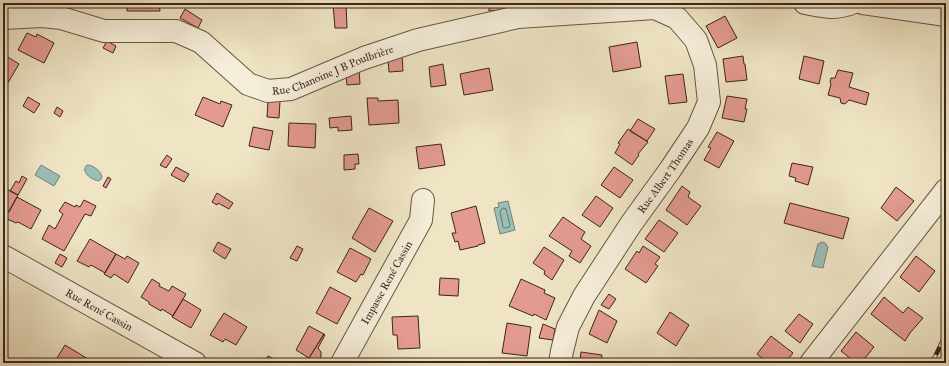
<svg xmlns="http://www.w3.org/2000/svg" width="949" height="366" viewBox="0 0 949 366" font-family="'IM FELL Great Primer',serif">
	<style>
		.water { fill: #9abfb7; stroke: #748179 }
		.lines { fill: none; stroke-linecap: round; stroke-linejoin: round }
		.shore { stroke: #6a726a; stroke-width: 1 }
		.building { fill: #e39a91; stroke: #3b251c }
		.minor-casing { stroke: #685546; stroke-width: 24 }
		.minor { stroke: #f5eed9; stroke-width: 22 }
		.rail-casing { stroke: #3b251c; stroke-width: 4.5 }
		.rail { stroke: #f5eed9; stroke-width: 3; stroke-dasharray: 9; stroke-linecap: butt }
		.labels { text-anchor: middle; stroke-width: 3; stroke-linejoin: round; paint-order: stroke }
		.street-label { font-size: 11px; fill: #3b251c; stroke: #f5eed9 }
	</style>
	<rect width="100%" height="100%" fill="#efe5c5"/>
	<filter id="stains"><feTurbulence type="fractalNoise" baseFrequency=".005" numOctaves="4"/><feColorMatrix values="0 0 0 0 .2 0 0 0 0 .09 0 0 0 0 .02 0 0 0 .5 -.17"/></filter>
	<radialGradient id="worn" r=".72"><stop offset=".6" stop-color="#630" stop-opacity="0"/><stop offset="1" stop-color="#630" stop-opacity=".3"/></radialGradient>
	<path class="water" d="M41,165L60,176L54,186L35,175Z
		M87,165C93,165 101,171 102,177L101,179L98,181C91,179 80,172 87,165Z
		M508,201L515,230L500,234L494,208L499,207L498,203Z
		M822,242L825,243L828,247L823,268L812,266L818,244Z"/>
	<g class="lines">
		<path class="shore" d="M503,208L506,209L510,225L509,227L505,228L503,227L500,212Z"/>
	</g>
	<path class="building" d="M127,3H159L160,11H127Z
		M346,3L347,28H335L333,4Z
		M489,3H504V10L489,11Z
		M185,9L202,20L198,28L180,18Z
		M725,16L737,38L718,48L706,26Z
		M27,33L36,37L37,34L54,43L44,63L18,50Z
		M107,41L116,46L113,53L103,48Z
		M637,42L641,67L613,72L609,47Z
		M3,54L19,64L6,86L3,84Z
		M402,54L403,71L389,72L388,59Z
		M743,56L744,64H745L747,80L726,82L723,59Z
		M804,56L824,61L819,84L799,79Z
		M443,64L446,85L431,87L429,67Z
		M489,68L493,90L464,95L460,74Z
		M359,69L360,84L347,85L346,75Z
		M838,70L853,73L849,87L869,93L866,105L849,100L845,104L841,103L840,98L828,95L831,84L830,82L831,78H835Z
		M683,74L687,102L669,104L665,76Z
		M727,96L747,99L745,109H747L744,122L722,118Z
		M28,97L40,104L34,113L23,106Z
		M203,97L220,104L221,101L232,105L223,127L195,115Z
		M367,98H378V101L398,100L399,123L369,125Z
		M268,101H280L279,118L267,117Z
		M57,107L63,111L60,117L54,113Z
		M351,116L352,130L338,131V127L330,128L329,118Z
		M638,119L655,129L647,141L630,131Z
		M289,123L316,124L315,148L288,146Z
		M253,127L273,131L269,150L249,146Z
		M628,129L648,142L638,154L639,155L632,165L615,153L620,144L618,143Z
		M717,132L734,141L719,168L704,160L711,148L708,147Z
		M441,144L445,165L419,169L416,147Z
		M358,154L359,164H355V169L344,170V155Z
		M167,155L172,159L166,168L160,165Z
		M792,163L813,167L808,185L795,181L796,178L789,176Z
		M176,167L189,174L184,182L171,175Z
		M614,167L633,180L620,198L601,185Z
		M22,176L27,179L18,195L10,191L16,181L19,183Z
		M108,177L111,179L106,188L103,186Z
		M682,186L690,192L688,197L701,206L687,225L666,210Z
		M3,187L18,195L9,212L3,209Z
		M896,187L914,201L897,221L881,208Z
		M217,193L233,203L229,209L218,203L217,205L212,202Z
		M596,196L613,208L600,227L582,215Z
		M17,197L41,210L31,229L18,222L16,223L5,218Z
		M84,200L96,206L91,216L85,214L64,251L42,239L49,225L55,229L63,214L59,211L65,202L75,207L76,205L80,207Z
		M790,203L849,218L843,239L784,223Z
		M476,206L485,243L478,245V246L460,250L458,241L455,242L452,233H456L451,213Z
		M369,208L393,221L375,252L352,238Z
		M563,217L585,232L581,239L591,246L580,263L569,256L572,251L549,236Z
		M659,220L678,233L664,252L645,239Z
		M90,239L116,254L105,273L91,265L89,267L77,261Z
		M218,242L231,249L225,259L213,251Z
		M297,246L303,249L297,261L290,258Z
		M643,246L660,257L655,264L658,266L646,283L625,269L637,251L639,253Z
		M544,247L564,260L552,280L544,274L545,271L533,263Z
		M350,248L371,259L363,275L361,274L356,282L337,272Z
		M60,254L67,258L62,267L55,263Z
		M116,254L125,259L127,256L139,263L128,283L114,274L111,278L104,274Z
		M916,256L935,271L919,292L900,277Z
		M440,278L459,279L458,296L439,295Z
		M152,279L160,284L159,286L169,291L172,286L186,294L173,316L162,309L161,311L149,304V302L141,297Z
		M521,279L545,290L544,293L555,298L546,320L534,314L533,316L509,306Z
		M330,287L351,298L337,324L316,313Z
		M609,294L616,299L609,309L601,305Z
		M884,297L903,313L908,307L923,318L910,333L905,341L871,314Z
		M183,299L201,310L191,328L172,317Z
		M599,310L617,321L607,343L589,334Z
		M670,312L689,325L676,346L657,333Z
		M224,313L247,327L236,345L225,339L223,342L210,335Z
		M799,314L813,324L800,343L785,331Z
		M418,316L420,348L398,349L397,335H393L392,317Z
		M507,323L531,327L527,356L502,353Z
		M543,324L555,329L553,340L539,338Z
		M309,326L324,334L309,358L296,350Z
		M856,332L874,347L861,363H856L841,351Z
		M324,334L325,335L318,348L321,352V357L319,359L314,360L309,358Z
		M771,336L793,353L785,363H768L757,354Z
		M65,345L88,359L86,363H54Z
		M581,352L602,355L601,363H582V361H580Z
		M268,356L282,363H264Z"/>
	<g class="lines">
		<g class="minor-casing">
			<g id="minor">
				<path d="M805,3C822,6 835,10 852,3"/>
				<path d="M863,3L946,15"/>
				<path id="s1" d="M3,18L42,16L61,18L104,31H176L201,42L248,84L268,91L291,89L364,58L418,40L518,17L655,8"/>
				<path id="s2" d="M3,256L195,363"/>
				<path id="s3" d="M342,363L421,220L423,200"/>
				<path id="s4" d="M560,363L562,351L568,327L584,296L631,224L670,170L698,128L709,102L705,65L696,40L677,18L655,8L669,3"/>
				<path d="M811,363L946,190"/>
			</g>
		</g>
		<use href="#minor" class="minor"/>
		<g class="rail-casing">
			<path id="rail" d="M932,363L946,334"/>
		</g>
		<use href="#rail" class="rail"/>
	</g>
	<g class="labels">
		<g class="street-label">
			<text dy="4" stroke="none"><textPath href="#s1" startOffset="355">Rue Chanoine J B Poulbrière</textPath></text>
			<text dy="4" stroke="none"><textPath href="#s4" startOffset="217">Rue Albert Thomas</textPath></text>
			<text dy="4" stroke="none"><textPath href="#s3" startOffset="92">Impasse René Cassin</textPath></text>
			<text dy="4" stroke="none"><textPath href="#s2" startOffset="110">Rue René Cassin</textPath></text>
		</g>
	</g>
	<rect width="949" height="366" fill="none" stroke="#efe5c5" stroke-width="16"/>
	<rect x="4" y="4" width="941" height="358" fill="none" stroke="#3b251c" stroke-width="2"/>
	<rect x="8" y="8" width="933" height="350" fill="none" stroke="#3b251c"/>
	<rect width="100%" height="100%" filter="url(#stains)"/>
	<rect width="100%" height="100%" fill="url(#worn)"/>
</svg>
